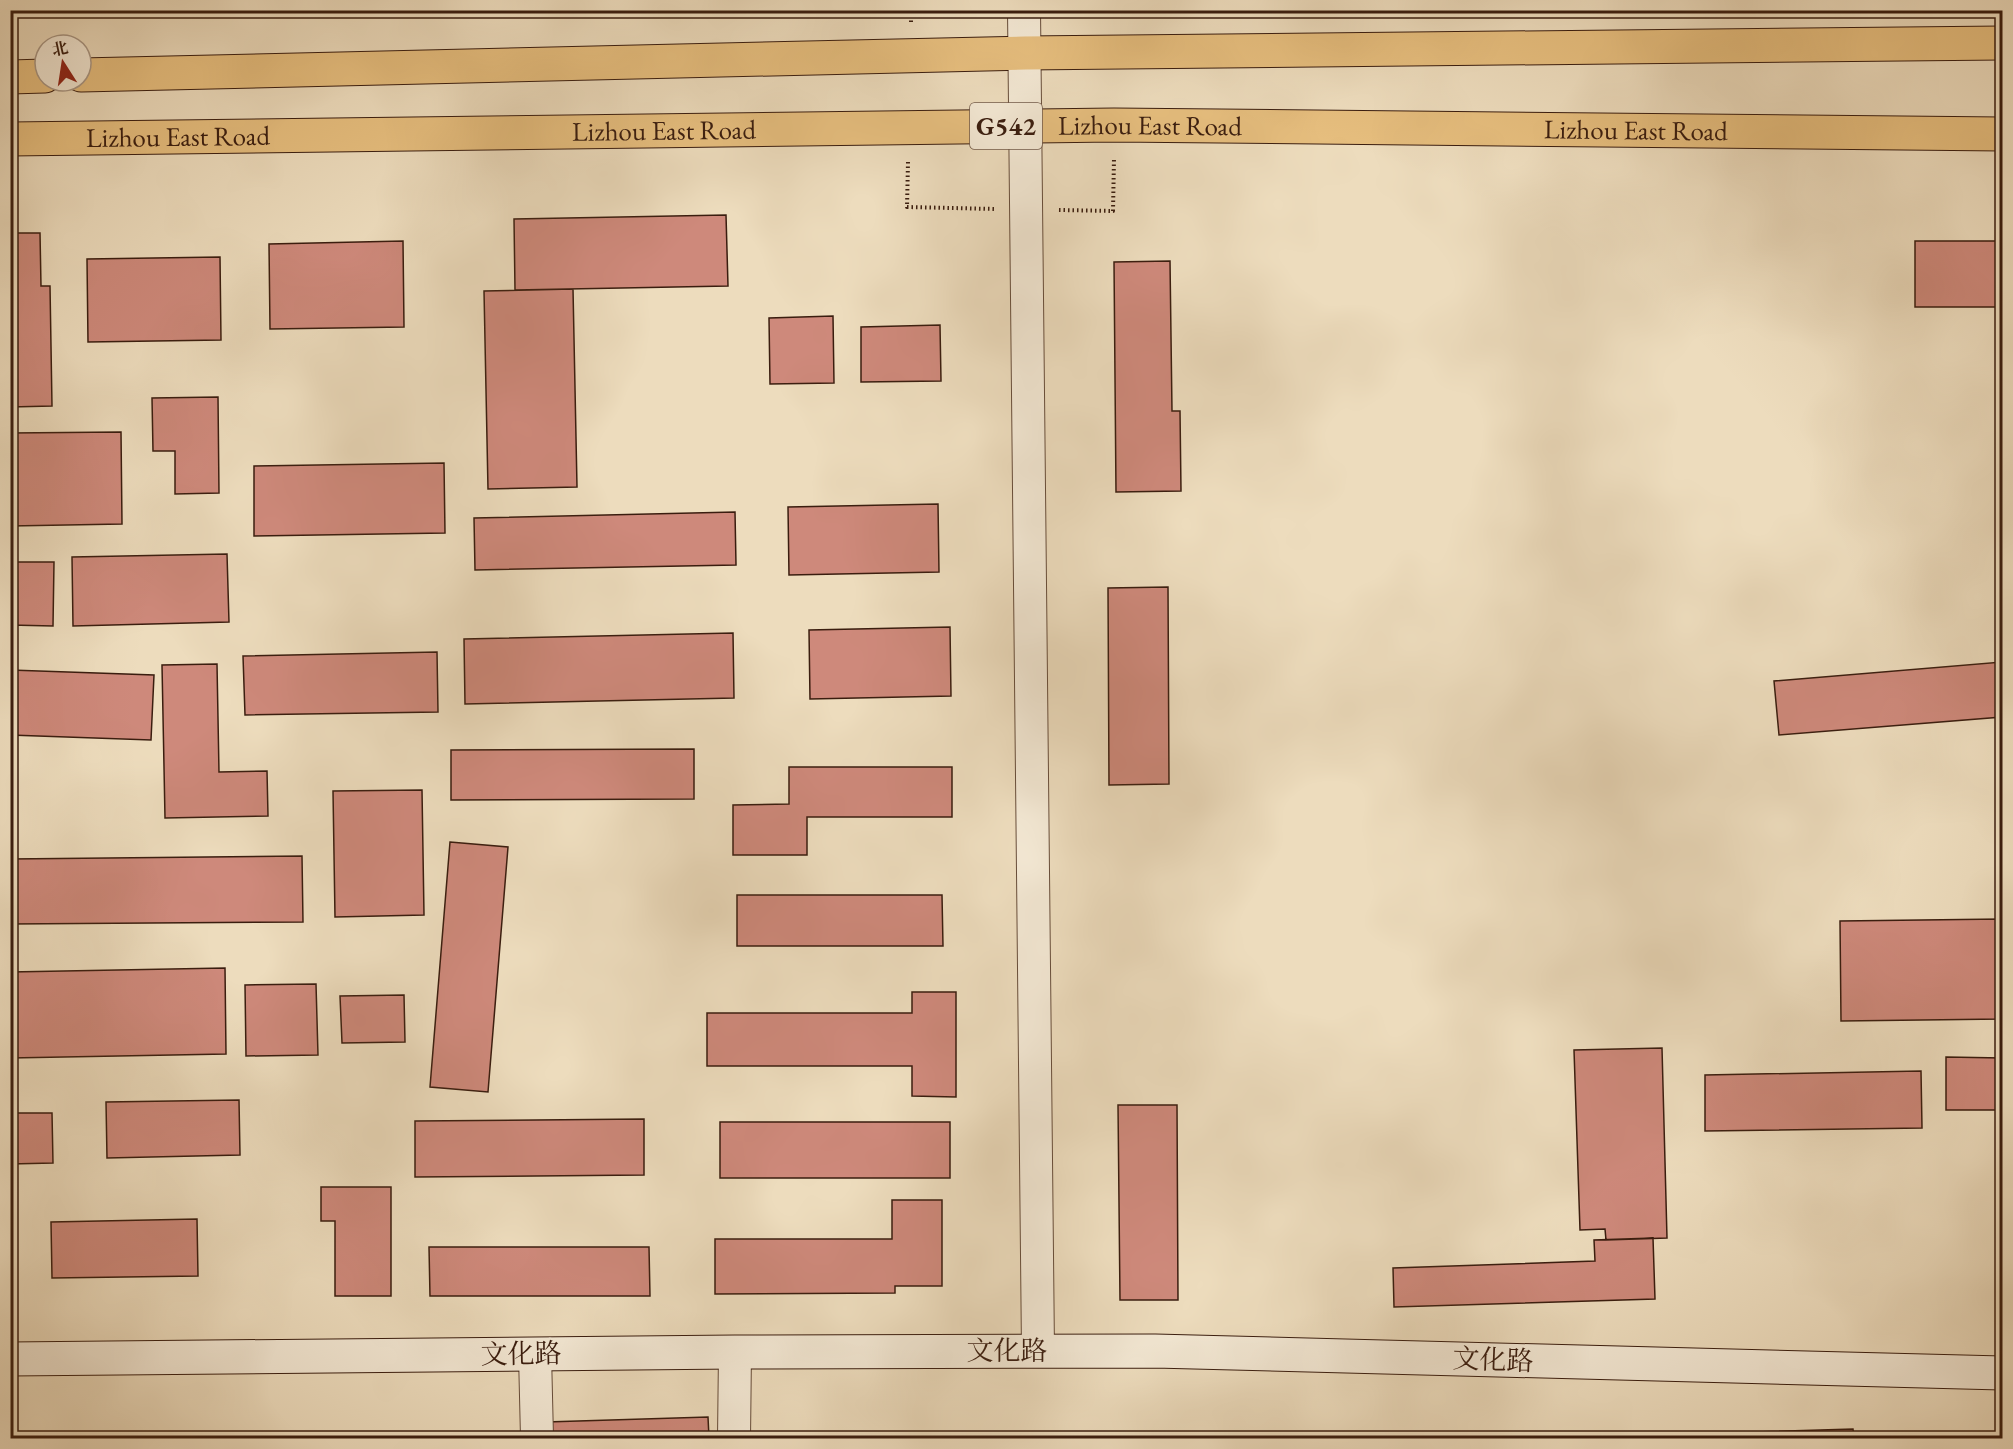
<svg xmlns="http://www.w3.org/2000/svg" width="2013" height="1449" viewBox="0 0 2013 1449" font-family="'EB Garamond','Noto Serif SC',serif">
	<style>
		.building { fill: #ce897b; stroke: #3a1d0f; stroke-width: 1.5 }
		.lines { fill: none; stroke-linecap: round; stroke-linejoin: round }
		.street-casing { stroke: #674d3a; stroke-width: 34 }
		.secondary-casing { stroke: #3a1d0f; stroke-width: 35 }
		.highway-casing { stroke: #3a1d0f; stroke-width: 35 }
		.path { stroke: #3a1d0f; stroke-width: 4; stroke-dasharray: 1.5 3; stroke-linecap: butt }
		.street { stroke: #f3e8d4; stroke-width: 32 }
		.secondary { stroke: #f3e8d4; stroke-width: 33 }
		.highway { stroke: #e6be7e; stroke-width: 33 }
		.labels { text-anchor: middle; stroke-width: 4.5; stroke-linejoin: round; paint-order: stroke }
		.shield { fill: #f3e8d4; stroke: #725a4a; stroke-width: 1.5 }
		.shield-label { font-size: 26px; font-weight: bold; fill: #3a1d0f }
		.street-label { font-size: 27px; fill: #3a1d0f; stroke: #f3e8d4 }
	</style>
	<rect width="100%" height="100%" fill="#eddcbd"/>
	<filter id="stains"><feTurbulence type="fractalNoise" baseFrequency=".00333" numOctaves="4"/><feColorMatrix values="0 0 0 0 .2 0 0 0 0 .09 0 0 0 0 .02 0 0 0 .5 -.17"/></filter>
	<radialGradient id="worn" r=".72"><stop offset=".6" stop-color="#630" stop-opacity="0"/><stop offset="1" stop-color="#630" stop-opacity=".3"/></radialGradient>
	<path class="building" d="M726,215L728,286L515,290L514,219Z
		M10,233H40L41,286H50L52,406L10,407Z
		M403,241L404,327L270,329L269,244Z
		M1915,241H2002V307H1915Z
		M220,257L221,340L88,342L87,259Z
		M1170,261L1172,411H1180L1181,491L1116,492L1114,262Z
		M573,289L577,487L488,489L484,291Z
		M833,316L834,383L770,384L769,318Z
		M940,325L941,381L861,382V327Z
		M218,397L219,493L175,494V451H153L152,398Z
		M121,432L122,524L10,526V433Z
		M444,463L445,533L254,536V466Z
		M938,504L939,572L789,575L788,507Z
		M735,512L736,565L475,570L474,518Z
		M227,554L229,622L73,626L72,557Z
		M10,562H54L53,626L10,625Z
		M1168,587L1169,784L1109,785L1108,588Z
		M950,627L951,696L810,699L809,630Z
		M733,633L734,698L465,704L464,639Z
		M437,652L438,712L245,715L243,656Z
		M2002,662V717L1779,735L1774,681Z
		M217,664L219,772L267,771L268,816L165,818L162,665Z
		M10,670L154,675L151,740L10,735Z
		M694,749V799L451,800V750Z
		M789,767H952V817H807V855H733V805L789,804Z
		M422,790L424,915L335,917L333,791Z
		M450,842L508,847L488,1092L430,1087Z
		M302,856L303,922L10,924V859Z
		M737,895H942L943,946H737Z
		M2002,919V1019L1841,1021L1840,921Z
		M225,968L226,1054L10,1058V972Z
		M316,984L318,1055L246,1056L245,985Z
		M912,992H956V1097L912,1096V1066H707V1013H912Z
		M404,995L405,1042L342,1043L340,996Z
		M1662,1048L1667,1238L1606,1240L1605,1229L1580,1230L1574,1050Z
		M1946,1057L2002,1058V1110H1946Z
		M1921,1071L1922,1128L1705,1131V1075Z
		M239,1100L240,1155L107,1158L106,1102Z
		M1118,1105H1177L1178,1300H1120Z
		M10,1113H52L53,1163L10,1164Z
		M644,1119V1175L415,1177V1121Z
		M720,1122H950V1178H720Z
		M321,1187H391V1296H335V1221H321Z
		M892,1200H942V1286H895V1293L715,1294V1239H892Z
		M197,1219L198,1276L52,1278L51,1222Z
		M10,1230H12L13,1296L10,1297Z
		M1653,1238L1655,1299L1394,1307L1393,1268L1595,1261L1594,1240Z
		M429,1247H649L650,1296H430Z
		M708,1417L709,1438H547L546,1422Z
		M1853,1429L1854,1438H1552Z
		M1390,1435V1438H1287Z"/>
	<g class="lines">
		<g class="street-casing">
			<path id="street" d="M1024,10L1038,1351
				M535,1354L537,1438
				M734,1438L735,1352"/>
		</g>
		<g class="secondary-casing">
			<path id="secondary" d="M10,1359L735,1352L1155,1351L2002,1373"/>
		</g>
		<g class="highway-casing">
			<g id="highway">
				<path d="M81,75L1025,53L2002,43"/>
				<path d="M10,77L45,76"/>
				<path id="s1" d="M10,139L1114,125L2002,134"/>
			</g>
		</g>
		<path class="path" d="M911,22V10
			M908,162L907,207L995,209
			M1059,210L1113,211L1114,158"/>
		<use href="#street" class="street"/>
		<use href="#secondary" class="secondary"/>
		<use href="#highway" class="highway"/>
	</g>
	<g class="labels">
		<rect class="shield" x="970" y="103" width="72" height="46" rx="4.5"/>
		<g class="shield-label">
			<text x="1006" y="135">G542</text>
		</g>
		<g class="street-label">
			<text dy="9" stroke="none"><textPath href="#s1" startOffset="1140">Lizhou East Road</textPath></text>
			<text dy="9" stroke="none"><textPath href="#s1" startOffset="654">Lizhou East Road</textPath></text>
			<text dy="9" stroke="none"><textPath href="#s1" startOffset="1626">Lizhou East Road</textPath></text>
			<text dy="9" stroke="none"><textPath href="#s1" startOffset="168">Lizhou East Road</textPath></text>
			<text x="1007" y="1360">文化路</text>
			<text transform="translate(521 1354) rotate(-1)" y="9">文化路</text>
			<text transform="translate(1493 1360) rotate(2)" y="9">文化路</text>
		</g>
	</g>
	<rect width="2013" height="1449" fill="none" stroke="#eddcbd" stroke-width="36"/>
	<rect x="12" y="12" width="1989" height="1425" fill="none" stroke="#3a1d0f" stroke-width="3"/>
	<rect x="18" y="18" width="1977" height="1413" fill="none" stroke="#3a1d0f" stroke-width="1.5"/>
	<g transform="translate(63 63) rotate(348)"><circle r="28" fill="#f3e8d4" stroke="#a99785" stroke-width="1.5"/>
	<path d="M0-4.5L10 22L0 15L-10 22Z" fill="#8f2418"/>
	<text y="-9" font-size="16" font-weight="bold" text-anchor="middle" fill="#3a1d0f">北</text>
	</g>
	<rect width="100%" height="100%" filter="url(#stains)"/>
	<rect width="100%" height="100%" fill="url(#worn)"/>
</svg>
